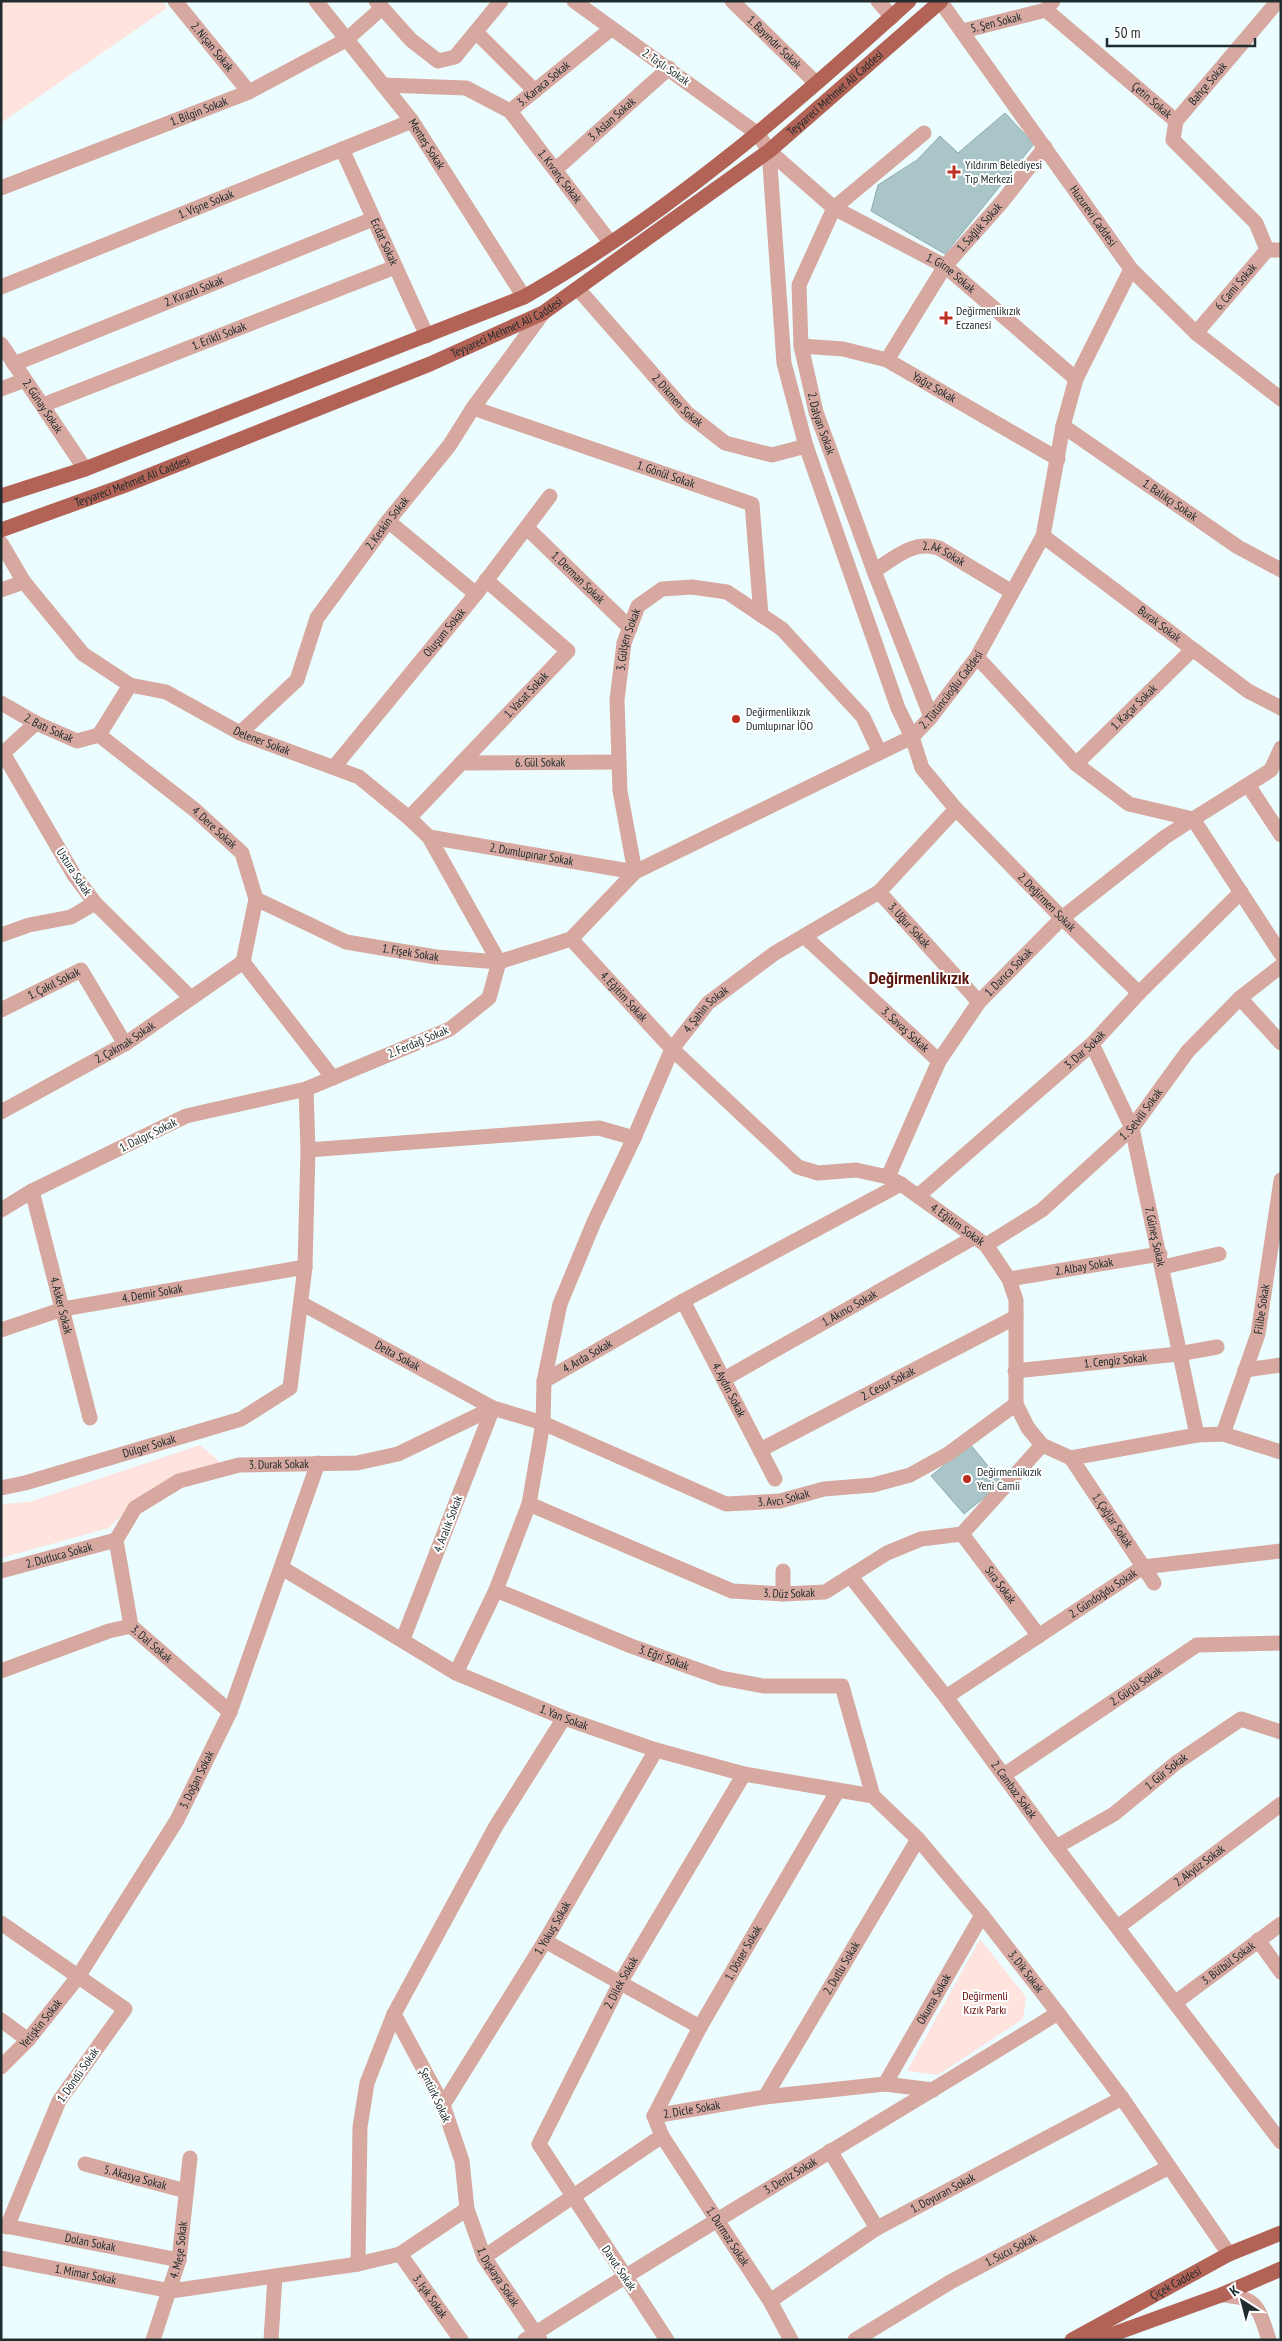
<svg xmlns="http://www.w3.org/2000/svg" width="1282" height="2341" viewBox="0 0 1282 2341" font-family="'PT Sans Narrow',sans-serif">
	<style>
		.green { fill: #fee3de }
		.building { fill: #a9c5c8; stroke: #90acaf }
		.lines { fill: none; stroke-linecap: round; stroke-linejoin: round }
		.minor { stroke: #d7a8a0; stroke-width: 15 }
		.major { stroke: #b36256; stroke-width: 15 }
		.poi-dot { fill: #bc2f22; stroke: #fff; stroke-width: 2 }
		.labels { text-anchor: middle; stroke-width: 4; stroke-linejoin: round; paint-order: stroke }
		.street-label { font-size: 12px; fill: #202c2d; stroke: #fff }
		.poi-label { font-size: 12px; fill: #202c2d; stroke: #fff; text-anchor: start }
		.park-label { font-size: 12px; fill: #670c06; stroke: #fff }
		.district-label { font-size: 18px; font-weight: bold; fill: #5a1710; stroke: #fff }
	</style>
	<rect width="100%" height="100%" fill="#ebfdff"/>
	<path class="green" d="M1,1H162L167,8L1,123Z
		M200,1445L221,1463L171,1477L140,1497L109,1528L1,1558V1504L29,1502Z
		M980,1939L1026,1997L1023,2019L938,2075L907,2071Z"/>
	<path class="building" d="M1005,113L1034,144L945,254L871,211L878,185L917,160L940,136L958,153Z
		M970,1444L1002,1483L964,1514L931,1476Z"/>
	<g class="lines">
		<g class="minor">
			<path id="s1" d="M175,1L249,92"/>
			<path id="s2" d="M316,1L412,121L524,297"/>
			<path d="M376,1L411,40L438,61L455,57L501,1"/>
			<path id="s3" d="M732,1L816,83"/>
			<path d="M878,1L892,17"/>
			<path id="s4" d="M940,1L1131,269L1196,333L1281,399"/>
			<path id="s5" d="M1046,10L1176,121L1173,140L1256,223L1267,250"/>
			<path id="s6" d="M963,31L1046,10L1053,1"/>
			<path d="M476,32L535,91"/>
			<path id="s7" d="M383,85L466,88L510,111L611,29"/>
			<path id="s8" d="M510,111L610,242"/>
			<path id="s9" d="M1176,121L1278,1"/>
			<path id="s10" d="M924,133L834,208L945,266L1076,379"/>
			<path id="s11" d="M342,149L427,336"/>
			<path id="s12" d="M769,151L834,208L799,285L801,346L816,412L874,571L931,717"/>
			<path id="s13" d="M555,170L669,68"/>
			<path id="s14" d="M1,188L249,92L346,40L382,8"/>
			<path id="s15" d="M1,287L412,121"/>
			<path id="s16" d="M579,290L687,413L725,443L772,455L806,446"/>
			<path id="s17" d="M1196,333L1267,250H1281"/>
			<path id="s18" d="M1,344L85,469"/>
			<path id="s19" d="M801,346L843,349L887,360L1058,459"/>
			<path id="s20" d="M887,360L945,266L1002,202L1045,147"/>
			<path id="s21" d="M14,364L373,219"/>
			<path d="M1,389L25,380"/>
			<path id="s22" d="M43,405L395,267"/>
			<path id="s23" d="M473,408L752,504L761,615"/>
			<path id="s24" d="M1063,426L1238,547L1281,570"/>
			<path d="M388,521L476,594"/>
			<path id="s25" d="M527,528L630,628"/>
			<path id="s26" d="M1043,536L1248,691L1281,708"/>
			<path id="s27" d="M1,543L24,582L83,654L130,685L166,692L240,733L359,777L409,818L429,837L499,962L489,998L450,1029L306,1089L186,1116L32,1191L1,1210"/>
			<path id="s28" d="M874,571C896,557 913,540 939,548L1012,592"/>
			<path d="M1,590L24,582"/>
			<path d="M977,657L1076,764L1129,804L1193,819"/>
			<path id="s29" d="M1,703L36,723L77,741L99,735L130,685"/>
			<path id="s30" d="M240,733L297,680L317,618L388,521L449,446L473,408L543,313"/>
			<path id="s31" d="M99,735L195,810L242,853L256,899L243,962L333,1078"/>
			<path d="M1281,748L1271,770L1193,819L1281,954"/>
			<path d="M1,755L36,723"/>
			<path id="s32" d="M461,763L619,762"/>
			<path id="s33" d="M1076,764L1192,650"/>
			<path id="s34" d="M334,767L476,594L550,496"/>
			<path d="M1248,785L1281,835"/>
			<path id="s35" d="M956,809L1062,918L1139,993"/>
			<path id="s36" d="M409,818L568,651L486,580"/>
			<path id="s37" d="M429,837L635,872L620,791L617,700L624,643L638,606L662,589L692,587L727,592L782,629L863,717L879,751"/>
			<path id="s38" d="M879,892L979,1002"/>
			<path id="s39" d="M256,899L346,942L436,957L499,962L571,939L635,872L912,737L931,717L977,657L1043,536L1063,426L1076,379L1131,269"/>
			<path d="M95,903L191,998"/>
			<path d="M1,935L29,925L71,917L95,903L74,875L3,753"/>
			<path id="s40" d="M804,936L939,1061"/>
			<path id="s41" d="M571,939L672,1049L798,1167L818,1173L856,1170L888,1177L901,1184L986,1245L1009,1279L1016,1300V1404L1028,1428L1042,1445L1071,1458L1197,1435L1223,1434L1281,1452"/>
			<path d="M1240,998L1281,1043"/>
			<path id="s42" d="M1,1010L81,970L125,1044"/>
			<path id="s43" d="M1092,1044L1132,1128L1197,1435"/>
			<path id="s44" d="M1,1112L125,1044L243,962"/>
			<path d="M308,1150L599,1128L634,1138"/>
			<path id="s45" d="M888,1177L939,1061L979,1002L1062,918L1165,837L1193,819"/>
			<path id="s46" d="M32,1191L90,1418"/>
			<path id="s47" d="M918,1196L1092,1044L1139,993L1241,892"/>
			<path id="s48" d="M986,1245L1042,1210L1132,1128L1188,1051L1240,998L1281,966"/>
			<path d="M1163,1267L1219,1254"/>
			<path id="s49" d="M1009,1279L1160,1254"/>
			<path id="s50" d="M683,1301L775,1479"/>
			<path id="s51" d="M301,1303L493,1408L403,1639"/>
			<path id="s52" d="M1,1330L63,1309L305,1267"/>
			<path d="M1245,1370L1281,1365"/>
			<path id="s53" d="M1015,1371L1178,1354L1217,1347"/>
			<path id="s54" d="M724,1379L975,1237"/>
			<path id="s55" d="M544,1381L683,1301L901,1184"/>
			<path id="s56" d="M1223,1434L1258,1334L1281,1180"/>
			<path id="s57" d="M760,1450L1016,1317"/>
			<path id="s58" d="M1071,1458L1154,1583"/>
			<path id="s59" d="M1,1488L25,1483L241,1419L290,1388L305,1267L308,1150L306,1089"/>
			<path id="s60" d="M529,1504L732,1591L783,1594L825,1592L887,1553L921,1539L962,1534L1042,1445"/>
			<path id="s61" d="M962,1534L1039,1636"/>
			<path id="s62" d="M282,1568L456,1673L564,1718L656,1750L744,1774L873,1796"/>
			<path id="s63" d="M1,1571L116,1540"/>
			<path id="s64" d="M851,1577L946,1697L1056,1847L1281,2142"/>
			<path id="s65" d="M496,1590L631,1646L721,1678L763,1686H842L873,1796L918,1839L982,1915L1058,2013L1122,2098L1229,2254"/>
			<path d="M783,1594V1571"/>
			<path id="s66" d="M131,1626L116,1540L135,1508L179,1481L239,1465L357,1463L398,1454L493,1408L543,1423L726,1504L780,1501L824,1489L873,1485L910,1475L948,1454L1016,1404"/>
			<path id="s67" d="M1,1671L109,1631L131,1626L230,1712"/>
			<path id="s68" d="M456,1673L496,1590L529,1504L543,1423L544,1381L560,1304L594,1222L634,1138L672,1049L708,1003L775,953L879,892L956,809L922,768L912,737L898,708L806,446L784,363L769,151L758,134L574,1"/>
			<path id="s69" d="M946,1697L1143,1567L1281,1551"/>
			<path id="s70" d="M1004,1775L1197,1645L1281,1643"/>
			<path id="s71" d="M1056,1847L1114,1814L1176,1763L1241,1719L1281,1732"/>
			<path d="M1,1923L125,2009L59,2101L7,2227"/>
			<path id="s72" d="M1118,1927L1281,1804"/>
			<path d="M1258,1940L1281,1972"/>
			<path d="M545,1941L700,2027"/>
			<path id="s73" d="M1176,2002L1281,1924"/>
			<path d="M1,2020L28,2040"/>
			<path id="s74" d="M1,2067L28,2040L78,1977L177,1820L230,1712L318,1463"/>
			<path id="s75" d="M885,2084L982,1915"/>
			<path id="s76" d="M765,2097L918,1839"/>
			<path id="s77" d="M443,2105L545,1941L656,1750"/>
			<path id="s78" d="M654,2116L700,2027L837,1792"/>
			<path id="s79" d="M662,2136L770,2301L791,2340"/>
			<path d="M830,2151L877,2228"/>
			<path id="s80" d="M85,2164L186,2191"/>
			<path id="s81" d="M467,2209L484,2257L540,2340"/>
			<path id="s82" d="M1,2225L179,2260"/>
			<path id="s83" d="M400,2254L461,2340"/>
			<path id="s84" d="M484,2257L662,2136L654,2116L765,2097L885,2084L933,2090"/>
			<path id="s85" d="M1,2258L171,2291L358,2264L400,2254L467,2209L462,2161L443,2105L394,2014L496,1826L564,1718"/>
			<path d="M358,2264L360,2127L367,2083L394,2014"/>
			<path d="M1221,2295C1258,2297 1258,2307 1269,2340"/>
			<path id="s86" d="M770,2301L877,2228L1122,2098"/>
			<path id="s87" d="M153,2340L179,2260L190,2158"/>
			<path d="M271,2340L275,2276"/>
			<path id="s88" d="M525,2340C700,2227 881,2123 1058,2013"/>
			<path id="s89" d="M667,2340L539,2144L620,1983L744,1774"/>
			<path id="s90" d="M855,2340L952,2281L1169,2167"/>
		</g>
		<g class="major">
			<path d="M1,496L85,469L524,297C665,217 790,109 909,1"/>
			<path id="s91" d="M1,530L123,486L430,364L543,313L769,151L941,1"/>
			<path id="s92" d="M1072,2340L1229,2254L1281,2233"/>
			<path d="M1097,2340L1221,2295L1281,2269"/>
		</g>
	</g>
	<g class="poi-dot">
		<path d="M951.5 164.5h5v5h5v5h-5v5h-5v-5h-5v-5h5z"/>
		<path d="M943.5 310.5h5v5h5v5h-5v5h-5v-5h-5v-5h5z"/>
		<circle cx="736" cy="719" r="5"/>
		<circle cx="967" cy="1479" r="5"/>
	</g>
	<g class="labels">
		<g class="street-label">
			<text dy="4" stroke="none"><textPath href="#s6" startOffset="34">5. Şen Sokak</textPath></text>
			<text dy="4" stroke="none"><textPath href="#s3" startOffset="59">1. Bayındır Sokak</textPath></text>
			<text dy="4" stroke="none"><textPath href="#s1" startOffset="59">2. Nişan Sokak</textPath></text>
			<text transform="translate(666 67) rotate(35)" y="4">2. Taşlı Sokak</text>
			<text dy="4" stroke="none"><textPath href="#s7" startOffset="176">3. Karaca Sokak</textPath></text>
			<text dy="4" stroke="none"><textPath href="#s9" startOffset="49">Bahçe Sokak</textPath></text>
			<text dy="4" stroke="none"><textPath href="#s91" startOffset="950">Teyyareci Mehmet Ali Caddesi</textPath></text>
			<text dy="4" stroke="none"><textPath href="#s5" startOffset="139">Çetin Sokak</textPath></text>
			<text dy="4" stroke="none"><textPath href="#s14" startOffset="212">1. Bilgin Sokak</textPath></text>
			<text dy="4" stroke="none"><textPath href="#s13" startOffset="76">3. Aslan Sokak</textPath></text>
			<text dy="4" stroke="none"><textPath href="#s2" startOffset="181">Menteş Sokak</textPath></text>
			<text dy="4" stroke="none"><textPath href="#s8" startOffset="82">1. Kıvanç Sokak</textPath></text>
			<text dy="4" stroke="none"><textPath href="#s15" startOffset="221">1. Vişne Sokak</textPath></text>
			<text dy="4" stroke="none"><textPath href="#s4" startOffset="264">Huzurevi Caddesi</textPath></text>
			<text dy="4" stroke="none"><textPath href="#s20" startOffset="162">1. Sağlık Sokak</textPath></text>
			<text dy="4" stroke="none"><textPath href="#s11" startOffset="102">Ecdat Sokak</textPath></text>
			<text dy="4" stroke="none"><textPath href="#s10" startOffset="251">1. Girne Sokak</textPath></text>
			<text dy="4" stroke="none"><textPath href="#s17" startOffset="61">6. Cami Sokak</textPath></text>
			<text dy="4" stroke="none"><textPath href="#s21" startOffset="194">2. Kirazlı Sokak</textPath></text>
			<text dy="4" stroke="none"><textPath href="#s91" startOffset="545">Teyyareci Mehmet Ali Caddesi</textPath></text>
			<text dy="4" stroke="none"><textPath href="#s22" startOffset="189">1. Erikli Sokak</textPath></text>
			<text dy="4" stroke="none"><textPath href="#s19" startOffset="142">Yağız Sokak</textPath></text>
			<text dy="4" stroke="none"><textPath href="#s16" startOffset="148">2. Dikmen Sokak</textPath></text>
			<text dy="4" stroke="none"><textPath href="#s18" startOffset="75">2. Günay Sokak</textPath></text>
			<text dy="4" stroke="none"><textPath href="#s12" startOffset="312">2. Dalyan Sokak</textPath></text>
			<text dy="4" stroke="none"><textPath href="#s23" startOffset="204">1. Gönül Sokak</textPath></text>
			<text dy="4" stroke="none"><textPath href="#s91" startOffset="140">Teyyareci Mehmet Ali Caddesi</textPath></text>
			<text dy="4" stroke="none"><textPath href="#s24" startOffset="130">1. Balıkçı Sokak</textPath></text>
			<text dy="4" stroke="none"><textPath href="#s30" startOffset="261">2. Keskin Sokak</textPath></text>
			<text dy="4" stroke="none"><textPath href="#s28" startOffset="78">2. Ak Sokak</textPath></text>
			<text dy="4" stroke="none"><textPath href="#s25" startOffset="71">1. Derman Sokak</textPath></text>
			<text dy="4" stroke="none"><textPath href="#s26" startOffset="146">Burak Sokak</textPath></text>
			<text dy="4" stroke="none"><textPath href="#s34" startOffset="174">Oluşum Sokak</textPath></text>
			<text dy="4" stroke="none"><textPath href="#s37" startOffset="444">3. Gülşen Sokak</textPath></text>
			<text dy="4" stroke="none"><textPath href="#s39" startOffset="792">2. Tütüncüoğlu Caddesi</textPath></text>
			<text dy="4" stroke="none"><textPath href="#s36" startOffset="170">1. Vasat Sokak</textPath></text>
			<text dy="4" stroke="none"><textPath href="#s33" startOffset="81">1. Kaçar Sokak</textPath></text>
			<text dy="4" stroke="none"><textPath href="#s29" startOffset="54">2. Batı Sokak</textPath></text>
			<text dy="4" stroke="none"><textPath href="#s27" startOffset="339">Delener Sokak</textPath></text>
			<text dy="4" stroke="none"><textPath href="#s32" startOffset="79">6. Gül Sokak</textPath></text>
			<text dy="4" stroke="none"><textPath href="#s31" startOffset="148">4. Dere Sokak</textPath></text>
			<text dy="4" stroke="none"><textPath href="#s37" startOffset="104">2. Dumlupınar Sokak</textPath></text>
			<text transform="translate(74 872) rotate(57)" y="4">Ustura Sokak</text>
			<text dy="4" stroke="none"><textPath href="#s35" startOffset="130">2. Değirmen Sokak</textPath></text>
			<text dy="4" stroke="none"><textPath href="#s38" startOffset="45">3. Uğur Sokak</textPath></text>
			<text dy="4" stroke="none"><textPath href="#s39" startOffset="165">1. Fişek Sokak</textPath></text>
			<text dy="4" stroke="none"><textPath href="#s45" startOffset="240">1. Darıca Sokak</textPath></text>
			<text dy="4" stroke="none"><textPath href="#s42" startOffset="59">1. Çakıl Sokak</textPath></text>
			<text dy="4" stroke="none"><textPath href="#s41" startOffset="78">4. Eğitim Sokak</textPath></text>
			<text dy="4" stroke="none"><textPath href="#s68" startOffset="718">4. Şahin Sokak</textPath></text>
			<text dy="4" stroke="none"><textPath href="#s40" startOffset="138">3. Savaş Sokak</textPath></text>
			<text dy="4" stroke="none"><textPath href="#s44" startOffset="142">2. Çakmak Sokak</textPath></text>
			<text transform="translate(418 1042) rotate(-23)" y="4">2. Ferdağ Sokak</text>
			<text dy="4" stroke="none"><textPath href="#s47" startOffset="222">3. Dar Sokak</textPath></text>
			<text dy="4" stroke="none"><textPath href="#s48" startOffset="204">1. Selvili Sokak</textPath></text>
			<text transform="translate(148 1135) rotate(-26)" y="4">1. Dalgıç Sokak</text>
			<text dy="4" stroke="none"><textPath href="#s41" startOffset="498">4. Eğitim Sokak</textPath></text>
			<text dy="4" stroke="none"><textPath href="#s43" startOffset="204">7. Güneş Sokak</textPath></text>
			<text dy="4" stroke="none"><textPath href="#s49" startOffset="76">2. Albay Sokak</textPath></text>
			<text dy="4" stroke="none"><textPath href="#s52" startOffset="156">4. Demir Sokak</textPath></text>
			<text dy="4" stroke="none"><textPath href="#s46" startOffset="118">4. Asker Sokak</textPath></text>
			<text dy="4" stroke="none"><textPath href="#s54" startOffset="144">1. Akıncı Sokak</textPath></text>
			<text dy="4" stroke="none"><textPath href="#s56" startOffset="131">Filibe Sokak</textPath></text>
			<text dy="4" stroke="none"><textPath href="#s51" startOffset="110">Delta Sokak</textPath></text>
			<text dy="4" stroke="none"><textPath href="#s55" startOffset="50">4. Arda Sokak</textPath></text>
			<text dy="4" stroke="none"><textPath href="#s53" startOffset="101">1. Cengiz Sokak</textPath></text>
			<text dy="4" stroke="none"><textPath href="#s57" startOffset="144">2. Cesur Sokak</textPath></text>
			<text dy="4" stroke="none"><textPath href="#s50" startOffset="100">4. Aydın Sokak</textPath></text>
			<text dy="4" stroke="none"><textPath href="#s59" startOffset="154">Dülger Sokak</textPath></text>
			<text dy="4" stroke="none"><textPath href="#s66" startOffset="278">3. Durak Sokak</textPath></text>
			<text dy="4" stroke="none"><textPath href="#s66" startOffset="814">3. Avcı Sokak</textPath></text>
			<text dy="4" stroke="none"><textPath href="#s58" startOffset="75">1. Çağlar Sokak</textPath></text>
			<text transform="translate(448 1524) rotate(-69)" y="4">4. Aralık Sokak</text>
			<text dy="4" stroke="none"><textPath href="#s63" startOffset="60">2. Dutluca Sokak</textPath></text>
			<text dy="4" stroke="none"><textPath href="#s61" startOffset="64">Sıra Sokak</textPath></text>
			<text dy="4" stroke="none"><textPath href="#s60" startOffset="278">3. Düz Sokak</textPath></text>
			<text dy="4" stroke="none"><textPath href="#s69" startOffset="188">2. Gündoğdu Sokak</textPath></text>
			<text dy="4" stroke="none"><textPath href="#s67" startOffset="165">3. Dal Sokak</textPath></text>
			<text dy="4" stroke="none"><textPath href="#s65" startOffset="181">3. Eğri Sokak</textPath></text>
			<text dy="4" stroke="none"><textPath href="#s70" startOffset="159">2. Güçlü Sokak</textPath></text>
			<text dy="4" stroke="none"><textPath href="#s62" startOffset="320">1. Yan Sokak</textPath></text>
			<text dy="4" stroke="none"><textPath href="#s71" startOffset="134">1. Gür Sokak</textPath></text>
			<text dy="4" stroke="none"><textPath href="#s74" startOffset="349">3. Doğan Sokak</textPath></text>
			<text dy="4" stroke="none"><textPath href="#s64" startOffset="268">2. Cambaz Sokak</textPath></text>
			<text dy="4" stroke="none"><textPath href="#s72" startOffset="102">2. Akyüz Sokak</textPath></text>
			<text dy="4" stroke="none"><textPath href="#s77" startOffset="208">1. Yokuş Sokak</textPath></text>
			<text dy="4" stroke="none"><textPath href="#s78" startOffset="186">1. Döner Sokak</textPath></text>
			<text dy="4" stroke="none"><textPath href="#s73" startOffset="65">3. Bülbül Sokak</textPath></text>
			<text dy="4" stroke="none"><textPath href="#s76" startOffset="150">2. Dutlu Sokak</textPath></text>
			<text dy="4" stroke="none"><textPath href="#s65" startOffset="711">3. Dik Sokak</textPath></text>
			<text dy="4" stroke="none"><textPath href="#s89" startOffset="415">2. Dilek Sokak</textPath></text>
			<text dy="4" stroke="none"><textPath href="#s75" startOffset="98">Okuma Sokak</textPath></text>
			<text dy="4" stroke="none"><textPath href="#s74" startOffset="59">Yetişkin Sokak</textPath></text>
			<text transform="translate(78 2075) rotate(-55)" y="4">1. Döndü Sokak</text>
			<text transform="translate(435 2095) rotate(65)" y="4">Şentürk Sokak</text>
			<text dy="4" stroke="none"><textPath href="#s84" startOffset="275">2. Dicle Sokak</textPath></text>
			<text dy="4" stroke="none"><textPath href="#s88" startOffset="312">3. Deniz Sokak</textPath></text>
			<text dy="4" stroke="none"><textPath href="#s80" startOffset="52">5. Akasya Sokak</textPath></text>
			<text dy="4" stroke="none"><textPath href="#s86" startOffset="204">1. Doyuran Sokak</textPath></text>
			<text dy="4" stroke="none"><textPath href="#s79" startOffset="120">1. Durmaz Sokak</textPath></text>
			<text dy="4" stroke="none"><textPath href="#s82" startOffset="91">Dolan Sokak</textPath></text>
			<text dy="4" stroke="none"><textPath href="#s87" startOffset="94">4. Meşe Sokak</textPath></text>
			<text dy="4" stroke="none"><textPath href="#s90" startOffset="180">1. Sucu Sokak</textPath></text>
			<text transform="translate(619 2268) rotate(56)" y="4">Davut Sokak</text>
			<text dy="4" stroke="none"><textPath href="#s85" startOffset="86">1. Mimar Sokak</textPath></text>
			<text dy="4" stroke="none"><textPath href="#s81" startOffset="75">1. Dışkaya Sokak</textPath></text>
			<text dy="4" stroke="none"><textPath href="#s92" startOffset="118">Çiçek Caddesi</textPath></text>
			<text dy="4" stroke="none"><textPath href="#s83" startOffset="52">3. Işık Sokak</textPath></text>
		</g>
		<g class="poi-label">
			<text x="965" y="169">Yıldırım Belediyesi<tspan x="965" dy="14">Tıp Merkezi</tspan></text>
			<text x="956" y="315">Değirmenlikızık<tspan x="956" dy="14">Eczanesi</tspan></text>
			<text x="746" y="716">Değirmenlikızık<tspan x="746" dy="14">Dumlupınar İÖO</tspan></text>
			<text x="977" y="1476">Değirmenlikızık<tspan x="977" dy="14">Yeni Camii</tspan></text>
		</g>
		<g class="park-label">
			<text x="985" y="2000">Değirmenli<tspan x="985" dy="14">Kızık Parkı</tspan></text>
		</g>
		<g class="district-label">
			<text x="919" y="984">Değirmenlikızık</text>
		</g>
	</g>
	<rect width="1282" height="2341" fill="none" stroke="#202c2d" stroke-width="5"/>
	<g transform="translate(1242 2301) rotate(324)" stroke="#ffffff" stroke-width="4" paint-order="stroke">
	<path d="M0-4L9 19L0 12L-9 19Z" fill="#202c2d"/>
	<text y="-8" font-size="14" font-weight="bold" text-anchor="middle" fill="#202c2d">K</text>
	</g>
	<path d="M1107 38v8h148v-8" fill="none" stroke="#202c2d" stroke-width="2.5"/>
	<text x="1114" y="38" font-size="15" fill="#202c2d" stroke="#ffffff" stroke-width="4" paint-order="stroke">50 m</text>
</svg>
